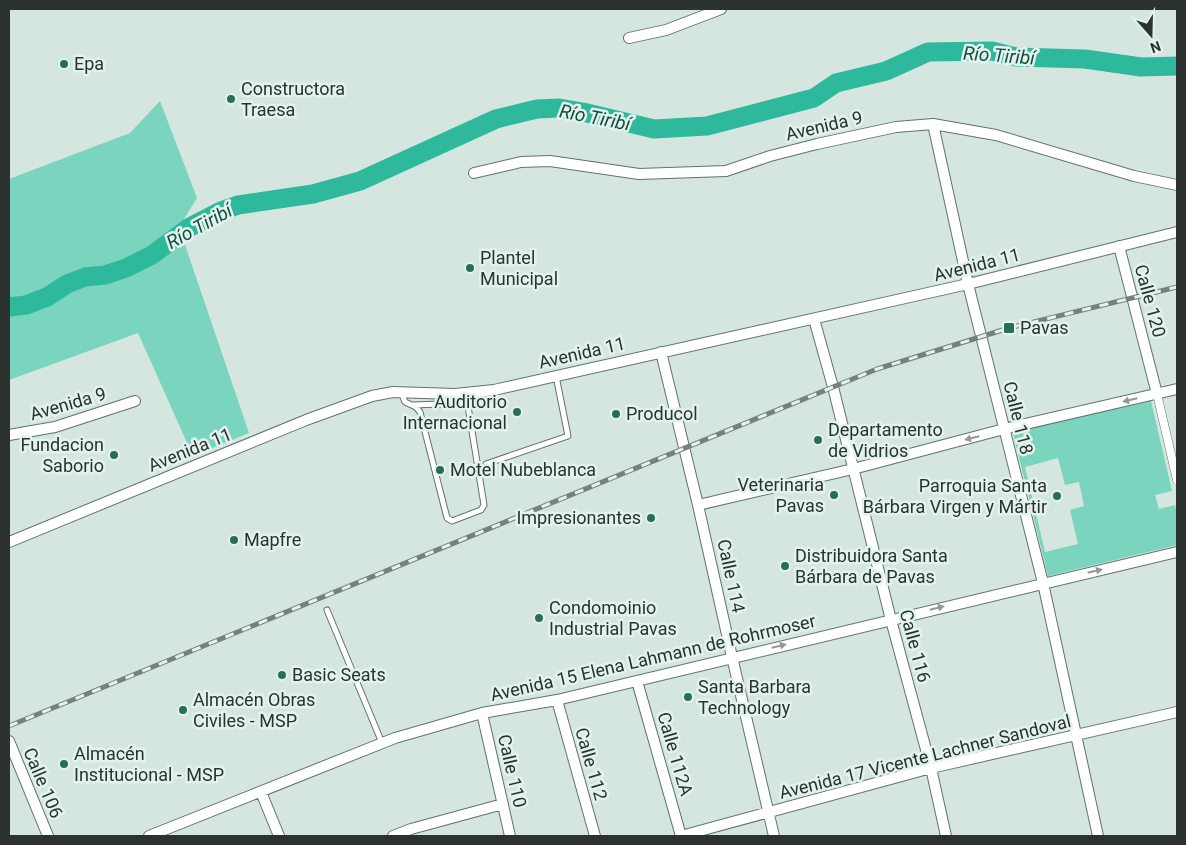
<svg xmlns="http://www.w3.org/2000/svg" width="1186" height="845" viewBox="0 0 1186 845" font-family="Roboto,sans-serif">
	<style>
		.green { fill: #7bd4bd; fill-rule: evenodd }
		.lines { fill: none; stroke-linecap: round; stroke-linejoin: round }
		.river { stroke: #2eb99c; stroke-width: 19 }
		.service-casing { stroke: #62716c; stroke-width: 7 }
		.pedestrian-casing { stroke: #62716c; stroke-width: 9 }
		.minor-casing { stroke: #62716c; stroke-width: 12 }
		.service { stroke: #fff; stroke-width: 5 }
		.pedestrian { stroke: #fff; stroke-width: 8 }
		.minor { stroke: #fff; stroke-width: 10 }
		.rail-casing { stroke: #76817d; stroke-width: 5 }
		.rail { stroke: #e2f3ee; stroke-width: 3; stroke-dasharray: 9; stroke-linecap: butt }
		.oneway { fill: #969898 }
		.poi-dot { fill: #296b5c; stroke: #e2f3ee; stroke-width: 2 }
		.labels { text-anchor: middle; stroke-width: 5; stroke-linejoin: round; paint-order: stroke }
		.poi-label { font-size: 18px; fill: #2c3230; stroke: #e2f3ee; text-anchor: start }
		.street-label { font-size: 18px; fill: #2c3230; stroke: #e2f3ee }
		.water-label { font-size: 19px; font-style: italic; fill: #174e41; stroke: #e2f3ee }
	</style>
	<rect width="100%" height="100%" fill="#d5e6e0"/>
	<path class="green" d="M160,101L197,198L179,227L249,433L193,456L138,333L9,380V179L130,133Z
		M1151,401L1172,491L1155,495L1159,509L1175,505L1177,513V545L1048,576L1013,433ZM1058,458L1065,485L1079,482L1084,506L1070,510L1078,544L1045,552L1025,467Z"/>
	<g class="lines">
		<path class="river" d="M9,307L26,305L47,297L67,284L85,277L105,275L126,268L152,255L188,228L221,211L238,205L313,194L360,181L496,119L537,109L559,108L583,112L654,129L707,126L814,98L836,83L886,71L928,52L992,51L1016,57L1085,59L1141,67L1177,66"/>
		<g class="service-casing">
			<path id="service" d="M401,392L405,402L416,407L420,412L447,518L452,521L481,510L484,505L466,394
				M413,405L468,403
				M486,464L568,436L556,376
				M327,610L382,743"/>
		</g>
		<g class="pedestrian-casing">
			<path id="pedestrian" d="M1157,394L1177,480"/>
		</g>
		<g class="minor-casing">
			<path id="minor" d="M629,38L666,30L721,9
				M933,124L968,284L1043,583L1098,836
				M474,173L521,162L550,161L639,174L726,171L770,156L817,144L896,127L933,124L996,135L1134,176L1177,185
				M1119,246L1157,394
				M814,319L833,387L891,620L931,768L946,836
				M661,352L698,505L732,657L774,836
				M9,435L55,427L135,401
				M698,505L853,469L1004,429L1177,389
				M9,542L306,420L372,396L393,392L455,394L494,390L968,284L1177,232
				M637,681L681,836
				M557,700L595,836
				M482,713L510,836
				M9,741L48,836
				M261,792L279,836
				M149,836L395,738L482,713L557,700L1177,552
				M393,836L411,829L503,804
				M681,836L931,768L1177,712"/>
		</g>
		<use href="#service" class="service"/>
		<use href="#pedestrian" class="pedestrian"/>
		<use href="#minor" class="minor"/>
		<g class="rail-casing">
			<path id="rail" d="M9,726L877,369L1009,328L1177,287"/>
		</g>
		<use href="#rail" class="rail"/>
	</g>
	<defs><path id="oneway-solid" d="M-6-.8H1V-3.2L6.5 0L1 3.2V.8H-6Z" transform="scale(1.25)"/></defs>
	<g class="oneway">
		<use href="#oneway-solid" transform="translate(1130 400) rotate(167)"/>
		<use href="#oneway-solid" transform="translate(972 438) rotate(166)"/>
		<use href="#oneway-solid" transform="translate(1095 571) rotate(-13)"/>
		<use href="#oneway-solid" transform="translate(937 608) rotate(-14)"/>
		<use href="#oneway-solid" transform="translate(779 646) rotate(-13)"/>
	</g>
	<g class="poi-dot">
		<circle cx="64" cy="64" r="5"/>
		<circle cx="231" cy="99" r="5"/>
		<circle cx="470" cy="268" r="5"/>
		<rect x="1003" y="322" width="12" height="12" rx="2.5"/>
		<circle cx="517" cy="412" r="5"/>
		<circle cx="616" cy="414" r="5"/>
		<circle cx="818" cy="440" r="5"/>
		<circle cx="114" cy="455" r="5"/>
		<circle cx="440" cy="470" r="5"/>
		<circle cx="834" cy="495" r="5"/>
		<circle cx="1057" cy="496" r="5"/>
		<circle cx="651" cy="518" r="5"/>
		<circle cx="234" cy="540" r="5"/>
		<circle cx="785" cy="566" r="5"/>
		<circle cx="539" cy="618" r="5"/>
		<circle cx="282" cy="675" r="5"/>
		<circle cx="688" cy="697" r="5"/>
		<circle cx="183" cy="710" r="5"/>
		<circle cx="64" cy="764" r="5"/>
	</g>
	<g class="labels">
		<g class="poi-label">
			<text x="74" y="70">Epa</text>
			<text x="241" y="95">Constructora<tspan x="241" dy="21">Traesa</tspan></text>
			<text x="480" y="264">Plantel<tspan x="480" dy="21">Municipal</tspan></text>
			<text x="1020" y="334">Pavas</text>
			<text x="507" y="408" text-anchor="end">Auditorio<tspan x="507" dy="21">Internacional</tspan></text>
			<text x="626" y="420">Producol</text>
			<text x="828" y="436">Departamento<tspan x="828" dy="21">de Vidrios</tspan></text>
			<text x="104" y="451" text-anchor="end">Fundacion<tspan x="104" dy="21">Saborio</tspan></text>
			<text x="450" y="476">Motel Nubeblanca</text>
			<text x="824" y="491" text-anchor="end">Veterinaria<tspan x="824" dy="21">Pavas</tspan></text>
			<text x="1047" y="492" text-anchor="end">Parroquia Santa<tspan x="1047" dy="21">Bárbara Virgen y Mártir</tspan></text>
			<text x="641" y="524" text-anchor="end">Impresionantes</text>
			<text x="244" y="546">Mapfre</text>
			<text x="795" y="562">Distribuidora Santa<tspan x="795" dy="21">Bárbara de Pavas</tspan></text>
			<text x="549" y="614">Condomoinio<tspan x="549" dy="21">Industrial Pavas</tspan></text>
			<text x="292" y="681">Basic Seats</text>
			<text x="698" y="693">Santa Barbara<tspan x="698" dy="21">Technology</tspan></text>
			<text x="193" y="706">Almacén Obras<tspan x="193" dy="21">Civiles - MSP</tspan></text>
			<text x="74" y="760">Almacén<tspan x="74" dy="21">Institucional - MSP</tspan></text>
		</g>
		<g class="street-label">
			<text transform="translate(824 126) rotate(-13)" y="6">Avenida 9</text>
			<text transform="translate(977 265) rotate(-14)" y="6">Avenida 11</text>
			<text transform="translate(1150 301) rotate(75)" y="6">Calle 120</text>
			<text transform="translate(582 353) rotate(-13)" y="6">Avenida 11</text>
			<text transform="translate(68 404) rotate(-16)" y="6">Avenida 9</text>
			<text transform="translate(1018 418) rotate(76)" y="6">Calle 118</text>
			<text transform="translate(190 450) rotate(-22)" y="6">Avenida 11</text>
			<text transform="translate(731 576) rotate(78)" y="6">Calle 114</text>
			<text transform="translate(915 646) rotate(75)" y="6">Calle 116</text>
			<text transform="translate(653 658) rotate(-13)" y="6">Avenida 15 Elena Lahmann de Rohrmoser</text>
			<text transform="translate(675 754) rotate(74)" y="6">Calle 112A</text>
			<text transform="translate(925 757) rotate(-14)" y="6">Avenida 17 Vicente Lachner Sandoval</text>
			<text transform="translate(591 764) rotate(74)" y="6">Calle 112</text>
			<text transform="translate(512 771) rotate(77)" y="6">Calle 110</text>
			<text transform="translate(43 783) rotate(67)" y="6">Calle 106</text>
		</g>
		<g class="water-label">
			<text transform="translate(999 55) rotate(4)" y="7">Río Tiribí</text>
			<text transform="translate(595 117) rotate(11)" y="7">Río Tiribí</text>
			<text transform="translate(199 226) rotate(-29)" y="7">Río Tiribí</text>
		</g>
	</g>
	<rect width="1186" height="845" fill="none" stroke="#2c3230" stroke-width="20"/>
	<g transform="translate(1151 35) rotate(160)" stroke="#e2f3ee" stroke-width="4" paint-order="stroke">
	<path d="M0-4L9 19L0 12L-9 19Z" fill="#2c3230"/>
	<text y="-8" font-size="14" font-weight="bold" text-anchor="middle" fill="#2c3230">N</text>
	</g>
</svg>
